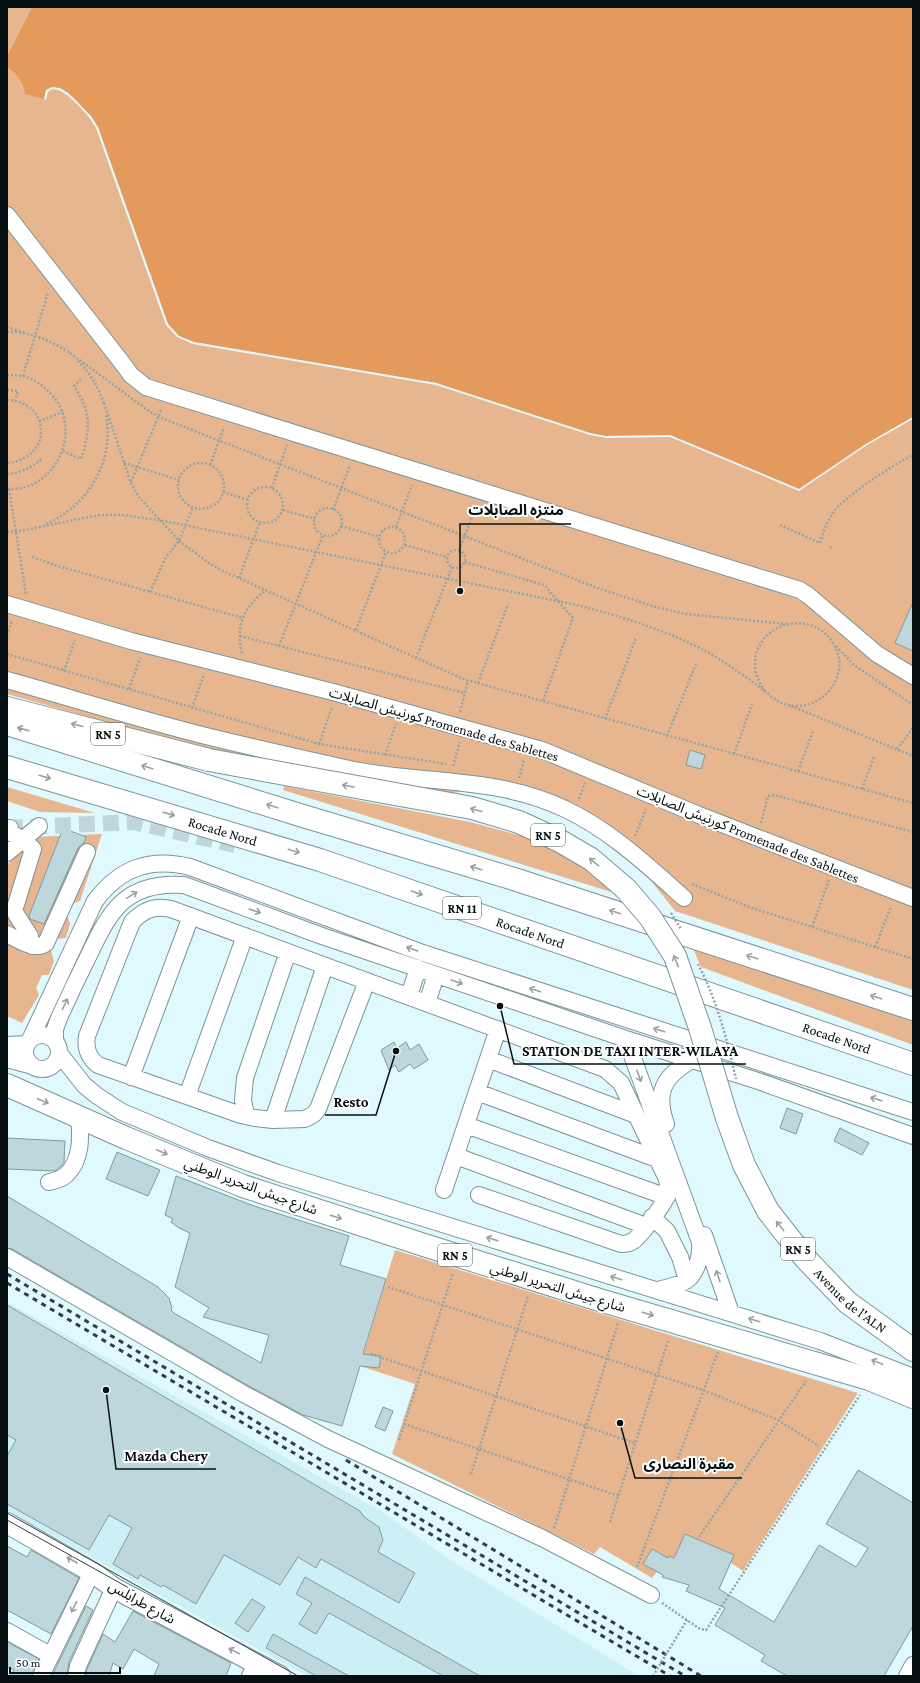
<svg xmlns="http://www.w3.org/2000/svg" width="920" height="1683" viewBox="0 0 920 1683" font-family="'Crimson Pro','Noto Sans Arabic',serif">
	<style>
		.built { fill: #cdf0f7 }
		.green { fill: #e8b68e }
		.water { fill: #e49a5c }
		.pier { fill: #e0f9ff }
		.building { fill: #bed7dc; stroke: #829a9f }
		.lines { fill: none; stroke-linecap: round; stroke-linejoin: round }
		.minor-tunnel { stroke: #bfd6db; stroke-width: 16; stroke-dasharray: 16 8; stroke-linecap: butt }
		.minor-casing { stroke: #7c9499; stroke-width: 18 }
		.major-casing { stroke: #7c9499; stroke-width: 22 }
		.highway-casing { stroke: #7c9499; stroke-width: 24 }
		.path { stroke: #91a4a9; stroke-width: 2.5; stroke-dasharray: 2 2; stroke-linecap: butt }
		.minor { stroke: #fff; stroke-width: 16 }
		.major { stroke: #fff; stroke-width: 20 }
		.highway { stroke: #fff; stroke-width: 22 }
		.tram { stroke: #323e41; stroke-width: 1 }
		.rail { stroke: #323e41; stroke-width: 3; stroke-dasharray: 5 5; stroke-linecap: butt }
		.highway-bridge-casing { stroke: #7c9499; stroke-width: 24; stroke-linecap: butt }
		.path-bridge { stroke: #91a4a9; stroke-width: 2.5; stroke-dasharray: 2 2; stroke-linecap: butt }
		.highway-bridge { stroke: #fff; stroke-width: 22 }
		.oneway { stroke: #9c9fa0 }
		.labels { text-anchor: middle; stroke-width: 4; stroke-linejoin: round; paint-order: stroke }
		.shield { fill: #fff; stroke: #515859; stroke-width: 1 }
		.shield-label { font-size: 13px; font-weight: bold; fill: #071012 }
		.street-label { font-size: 14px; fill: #071012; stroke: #fff }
		.leader { fill: none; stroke: #071012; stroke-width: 1.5 }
		.callout-dot { fill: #071012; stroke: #fff; stroke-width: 1.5 }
		.callout-label { font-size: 15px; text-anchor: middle; font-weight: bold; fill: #071012; stroke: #fff; stroke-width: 4; stroke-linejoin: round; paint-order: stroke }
	</style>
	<rect width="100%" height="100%" fill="#e0f9ff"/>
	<path class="built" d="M7,1302L381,1511L455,1563L639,1676H307L7,1511Z"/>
	<path class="green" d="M7,7H32L7,56Z
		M7,67L17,75L46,90L52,87L60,88L419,380L670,435L838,462L913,417V990L675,911L640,867L584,825L531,802L481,788L442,795L212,752L7,694Z
		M284,786L470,822L522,836L547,846L592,872L621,895L283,790Z
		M7,787L95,813L40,812L7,801Z
		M102,834L80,901L69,905L66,911L70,924L66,938L55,939L50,947L54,961L49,975H42L36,988L39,995L22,1023L7,1016V865L33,837Z
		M691,944L913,1018V1045L701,967Z
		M395,1250L858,1393L743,1571L699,1541L680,1573L662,1565L652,1578L600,1547L594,1554L392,1454L415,1384L360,1366Z"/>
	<path class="water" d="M32,7H913V417L866,444L799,489L670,435L606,436L590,433L436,383L194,342L179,336L168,324L98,127C87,114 66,79 46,90L44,99L25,94C23,80 18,76 7,67V56Z"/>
	<path class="pier" d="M52,87L60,88L68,93L91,116L98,127L168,324L179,336L194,342L436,383L590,433L606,436L670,435L799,489L866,444L913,417V419L867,445L799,491L670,437L606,438L590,435L436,385L193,344L177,337L166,325L96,128L89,117L79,106L67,95L59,90L52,89L48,92L46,100L44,99L46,90Z"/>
	<path class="building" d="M913,602V651L895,643Z
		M690,750L705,755L701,769L686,765Z
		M63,828L86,837L84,843L78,848L44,924L30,919L29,916Z
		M394,1042L397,1048L406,1042L410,1050L419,1044L428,1060L414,1069L410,1064L399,1072L395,1065L389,1070L381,1050Z
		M787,1108L803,1114L796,1134L780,1128Z
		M840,1128L869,1143L862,1155L834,1141Z
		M7,1138L65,1141L64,1162L59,1168L55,1171L7,1169Z
		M117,1152L160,1170L148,1196L106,1179Z
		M176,1176L254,1206L349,1236L340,1265L386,1279L363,1354L381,1356L379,1368L360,1366L342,1426L303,1415L247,1385L12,1249L7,1248V1196L158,1287L169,1298L172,1308L171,1310L174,1313L261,1363L269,1335L203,1317L209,1308L175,1287L190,1233L179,1228L171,1222L173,1219L165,1215Z
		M7,1305L360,1511L364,1517L379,1527L383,1540L378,1552L415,1573L399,1603L321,1559L316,1568L298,1557L280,1585L224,1555L196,1604L163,1585L161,1587L140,1575L138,1579L113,1564L132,1528L109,1515L89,1550L7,1504V1456L16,1440L7,1435Z
		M383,1407L393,1411L385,1431L375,1427Z
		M858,1470L913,1503V1626L884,1676H787L761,1661L765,1655L715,1625L725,1608L686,1591L689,1585L662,1577L663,1575L643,1564L652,1549L668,1558L669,1556L674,1558L685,1534L734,1555L719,1589L774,1622L819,1545L856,1567L868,1548L826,1524Z
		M7,1546L27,1557L31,1550L79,1578L51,1634L7,1610Z
		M305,1577L480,1676H443L329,1613L316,1634L299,1624L312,1603L296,1594Z
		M252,1599L265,1607L248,1632L235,1623Z
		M86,1606L93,1610L69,1662L67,1676H52Z
		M133,1611L231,1663L226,1676H154L159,1664L134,1649L123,1669L113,1663L109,1676H86L87,1669L103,1634L115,1642Z
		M273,1634L349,1676H316L300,1667L266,1648Z
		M7,1642L39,1659L32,1676H10L14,1670L7,1666Z"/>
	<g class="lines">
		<path class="minor-tunnel" d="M7,828L134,822L235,845"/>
		<g class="minor-casing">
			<path id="minor" d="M7,215L123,364L131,375L146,387L800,590L809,596L877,654L913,676
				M7,604L131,641L333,692L542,750L699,815L913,898
				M7,680C75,699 142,720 210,737C255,748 300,758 345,768C419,785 494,775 565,809C610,830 647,865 684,898
				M10,828L7,831L22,839L33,849L14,911L30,936L32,946
				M7,853L39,826
				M7,934C17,939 36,952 46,943L87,852
				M367,981L318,1109L314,1114L305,1119L273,1120L255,1118L241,1115L98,1065C88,1057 85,1048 87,1036L132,922C143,910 155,905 171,909L605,1069L621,1083L667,1179C668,1185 669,1192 666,1198C662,1206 641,1236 633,1241C630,1243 626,1244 621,1244L479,1195
				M409,996L418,968
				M427,1003L436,975
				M25 1052a17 17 0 1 1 34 0a17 17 0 1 1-34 0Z
				M626,1039L700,1242C701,1256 697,1277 682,1283C674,1286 666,1288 658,1290
				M30,1040L95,901C120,868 150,857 190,867L420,952L913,1112
				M55,1041V1029L59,1018C68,998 78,977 88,957C110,910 126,881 184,885L322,936L626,1039L758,1081L913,1136
				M7,1045L27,1044
				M59,1053L84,1085L96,1095L122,1112L208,1148L278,1173L820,1341L913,1377
				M7,1059L33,1066
				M488,1059L636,1115
				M131,1077L191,916
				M477,1092L657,1159
				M187,1096L245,936
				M246,1116L243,1100L245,1078L288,952
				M273,1120L325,966
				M666,1124C655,1093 663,1077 690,1061
				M466,1125L667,1197
				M456,1156L646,1226
				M49,1182C54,1181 62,1179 66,1175C82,1160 81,1137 79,1116
				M444,1190L498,1029
				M652,1217L667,1231L680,1257L687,1280
				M704,1235L731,1313
				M7,1257L242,1393L328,1439L542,1538L651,1595
				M7,1631L50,1655
				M41,1676L92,1572
				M76,1676L78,1666L114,1588
				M250,1676L256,1663
				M907,1676L913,1665"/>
		</g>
		<g class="major-casing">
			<path id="major" d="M7,1523L92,1572L114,1588L280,1676"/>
		</g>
		<g class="highway-casing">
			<g id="highway">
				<path d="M7,708L209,760"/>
				<path d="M7,724L303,816L514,879L913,1009"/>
				<path id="s1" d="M7,767L320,860L913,1064"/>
				<path d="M7,1085L126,1138L243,1186L427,1246L606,1302L869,1379L913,1397"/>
				<path id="s2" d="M727,1118L744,1165L768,1211L805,1258L847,1302L913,1350"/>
			</g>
		</g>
		<path class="path" d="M7,327L25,333
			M7,332C30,331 51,341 70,353
			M70,353L149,411L164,419L595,587L652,606L686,614L786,624
			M78,361C90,373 99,388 104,404
			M7,375C12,375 17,375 22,376C32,378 41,384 48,391C86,425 58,492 7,489
			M23,376L48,292
			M7,390L18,391L15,400
			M7,400C50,401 55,458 7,463
			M104,403L131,483L139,497L179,541L209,563L223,571L463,679L913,803
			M39,421L63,412
			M63,451L81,459C91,429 91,412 74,386L81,379
			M124,463L179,480
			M178 486a23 23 0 1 1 46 0a23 23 0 1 1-46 0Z
			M210,465L224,427
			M7,474C21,473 30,468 40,460L42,462
			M131,482L162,408
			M247 505a18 18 0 1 1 36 0a18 18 0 1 1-36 0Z
			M272,488L287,445
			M9,489L26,594
			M223,492L248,500
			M314 522a14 14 0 1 1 28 0a14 14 0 1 1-28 0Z
			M283,510L315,519
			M333,510L350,465
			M46,524C88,506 115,461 106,415
			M780,525L820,543C823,533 827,522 832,514C843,497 894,464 913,455
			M341,526L379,537
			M379 540a13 13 0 1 1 26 0a13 13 0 1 1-26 0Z
			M39,527L100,515H122L159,520L577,605C620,616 669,631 707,652C727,663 747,678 765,691C772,697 778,703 788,705C822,713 853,674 833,643C811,607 753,623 755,667C756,676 760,684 765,692
			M396,527L412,485
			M7,532L20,531L40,527
			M405,545L446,557
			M830,547L834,549
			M447 559a9 9 0 1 1 18 0a9 9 0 1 1-18 0Z
			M459,550L477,505
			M32,557L58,566L243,618
			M465,562L544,585L573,618L543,701
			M239,578L260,522
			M150,592L166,557L179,541L193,507
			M356,630L386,552
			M7,635L12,621
			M240,636L465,693
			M279,646L323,535
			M836,646L854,665L913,705
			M242,653C235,625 244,607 266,590
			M7,654L319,744L446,764
			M416,658L452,567
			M64,671L75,640
			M478,683L508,604
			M129,689L140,658
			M791,706L913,756
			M192,708L204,674
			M460,712L468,680
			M605,719L636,638
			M667,736L696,664
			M319,744L332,707
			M897,749L913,728
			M734,754L752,704
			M385,755L396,724
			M453,766L460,742
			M798,771L813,731
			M519,778L524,760
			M862,789L874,757
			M579,799L585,783
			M761,823L768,796L774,795L913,832
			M635,836L646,809
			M692,884L749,907L913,959
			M812,927L829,880
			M875,947L891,906
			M388,1287L703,1390L778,1420L819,1446
			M371,1354L635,1443
			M404,1424L619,1496
			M399,1440L453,1273
			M471,1474L528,1296
			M610,1522L668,1341
			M554,1528L618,1323
			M699,1537L806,1381
			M637,1567L718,1352
			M662,1603L700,1629L706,1630L860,1395"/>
		<use href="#minor" class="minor"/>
		<use href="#major" class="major"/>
		<use href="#highway" class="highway"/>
		<path class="tram" d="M7,1513L298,1676
			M7,1520L138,1593"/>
		<path class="rail" d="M7,1274L685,1676
			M7,1283L670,1676
			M346,1460L701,1676"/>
		<g class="highway-bridge-casing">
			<path id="highway-bridge" d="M209,760L472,808L519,822L560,841L591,859L626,889L650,917L675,956L700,1028L727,1118"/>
		</g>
		<path class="path-bridge" d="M671,913L681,929
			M698,964C717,1001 727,1039 736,1079
			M653,1676L687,1620"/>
		<use href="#highway-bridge" class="highway-bridge"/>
	</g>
	<defs><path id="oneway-shaft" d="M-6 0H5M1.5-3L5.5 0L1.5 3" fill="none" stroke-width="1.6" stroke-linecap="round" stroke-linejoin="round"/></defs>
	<g class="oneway">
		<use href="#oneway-shaft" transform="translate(77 725) rotate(-165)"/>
		<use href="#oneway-shaft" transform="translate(23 729) rotate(-164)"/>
		<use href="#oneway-shaft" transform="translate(147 767) rotate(-163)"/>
		<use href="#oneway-shaft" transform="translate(45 777) rotate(16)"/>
		<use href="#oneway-shaft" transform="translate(348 786) rotate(-170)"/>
		<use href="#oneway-shaft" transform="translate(272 806) rotate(-163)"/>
		<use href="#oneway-shaft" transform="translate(476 810) rotate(-165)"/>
		<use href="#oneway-shaft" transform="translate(169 814) rotate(16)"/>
		<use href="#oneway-shaft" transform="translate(294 851) rotate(17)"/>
		<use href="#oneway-shaft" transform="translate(594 862) rotate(-141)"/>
		<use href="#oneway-shaft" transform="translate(476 868) rotate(-163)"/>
		<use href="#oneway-shaft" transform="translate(417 893) rotate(19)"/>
		<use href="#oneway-shaft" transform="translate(132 895) rotate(-31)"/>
		<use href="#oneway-shaft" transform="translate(255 911) rotate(20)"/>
		<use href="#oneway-shaft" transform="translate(615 912) rotate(-162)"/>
		<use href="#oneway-shaft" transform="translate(412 949) rotate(-160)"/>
		<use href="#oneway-shaft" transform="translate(752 957) rotate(-162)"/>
		<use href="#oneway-shaft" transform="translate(676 961) rotate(-111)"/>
		<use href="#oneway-shaft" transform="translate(457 982) rotate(19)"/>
		<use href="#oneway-shaft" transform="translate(535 990) rotate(-162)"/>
		<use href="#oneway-shaft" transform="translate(876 997) rotate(-162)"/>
		<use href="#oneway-shaft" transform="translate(65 1004) rotate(-64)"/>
		<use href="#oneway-shaft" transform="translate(659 1030) rotate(-162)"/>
		<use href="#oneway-shaft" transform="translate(639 1076) rotate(70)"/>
		<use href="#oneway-shaft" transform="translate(876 1099) rotate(-163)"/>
		<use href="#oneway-shaft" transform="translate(43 1101) rotate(23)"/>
		<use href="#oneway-shaft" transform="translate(162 1152) rotate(23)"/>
		<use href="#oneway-shaft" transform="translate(336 1217) rotate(18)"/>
		<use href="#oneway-shaft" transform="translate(780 1226) rotate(-128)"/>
		<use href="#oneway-shaft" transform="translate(492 1239) rotate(-163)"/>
		<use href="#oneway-shaft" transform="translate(718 1276) rotate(-109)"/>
		<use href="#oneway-shaft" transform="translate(616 1278) rotate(-163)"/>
		<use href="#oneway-shaft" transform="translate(648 1314) rotate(16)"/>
		<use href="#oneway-shaft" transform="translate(754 1320) rotate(-162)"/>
		<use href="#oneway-shaft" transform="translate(877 1362) rotate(-158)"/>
		<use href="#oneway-shaft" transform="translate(72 1560) rotate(-150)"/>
		<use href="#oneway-shaft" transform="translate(74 1607) rotate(117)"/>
		<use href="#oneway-shaft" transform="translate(234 1651) rotate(-152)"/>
	</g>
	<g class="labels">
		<g class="shield">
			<rect x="91" y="723" width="34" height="22" rx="3"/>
			<rect x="531" y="824" width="34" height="22" rx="3"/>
			<rect x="443" y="897" width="38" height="22" rx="3"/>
			<rect x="781" y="1238" width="34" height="22" rx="3"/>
			<rect x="438" y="1244" width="34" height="22" rx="3"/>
		</g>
		<g class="shield-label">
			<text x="108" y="739">RN 5</text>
			<text x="548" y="840">RN 5</text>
			<text x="462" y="913">RN 11</text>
			<text x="798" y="1254">RN 5</text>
			<text x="455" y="1260">RN 5</text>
		</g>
		<g class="street-label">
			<text transform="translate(444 724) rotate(16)" y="5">كورنيش الصابلات Promenade des Sablettes</text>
			<text dy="5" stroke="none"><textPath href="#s1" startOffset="225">Rocade Nord</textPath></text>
			<text transform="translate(748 834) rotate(22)" y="5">كورنيش الصابلات Promenade des Sablettes</text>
			<text dy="5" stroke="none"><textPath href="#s1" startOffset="549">Rocade Nord</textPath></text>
			<text dy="5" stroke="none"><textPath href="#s1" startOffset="873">Rocade Nord</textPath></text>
			<text transform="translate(251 1186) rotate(20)" y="5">شارع جيش التحرير الوطني</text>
			<text transform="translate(558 1287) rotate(17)" y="5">شارع جيش التحرير الوطني</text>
			<text dy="5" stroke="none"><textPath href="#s2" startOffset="224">Avenue de l'ALN</textPath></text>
			<text transform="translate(142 1602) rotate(29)" y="5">شارع طرابلس</text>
		</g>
	</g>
	<path class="leader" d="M460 591L460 524H571M500 1006L514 1064H746M396 1051L376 1115H325M106 1390L116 1469H216M620 1423L635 1478H742"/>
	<g class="callout-dot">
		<circle cx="460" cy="591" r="4"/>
		<circle cx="500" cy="1006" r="4"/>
		<circle cx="396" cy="1051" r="4"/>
		<circle cx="106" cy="1390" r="4"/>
		<circle cx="620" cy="1423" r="4"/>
	</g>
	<g class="callout-label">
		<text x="516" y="515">منتزه الصابلات</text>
		<text x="630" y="1056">STATION DE TAXI INTER-WILAYA</text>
		<text x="351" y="1107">Resto</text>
		<text x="166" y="1461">Mazda Chery</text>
		<text x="689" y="1469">مقبرة النصارى</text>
	</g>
	<rect width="920" height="1683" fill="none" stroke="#071012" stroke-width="16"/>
	<path d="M10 1667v6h110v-6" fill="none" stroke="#071012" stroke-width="2"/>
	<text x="16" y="1667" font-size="12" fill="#071012" stroke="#ffffff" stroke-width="3" paint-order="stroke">50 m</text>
</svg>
